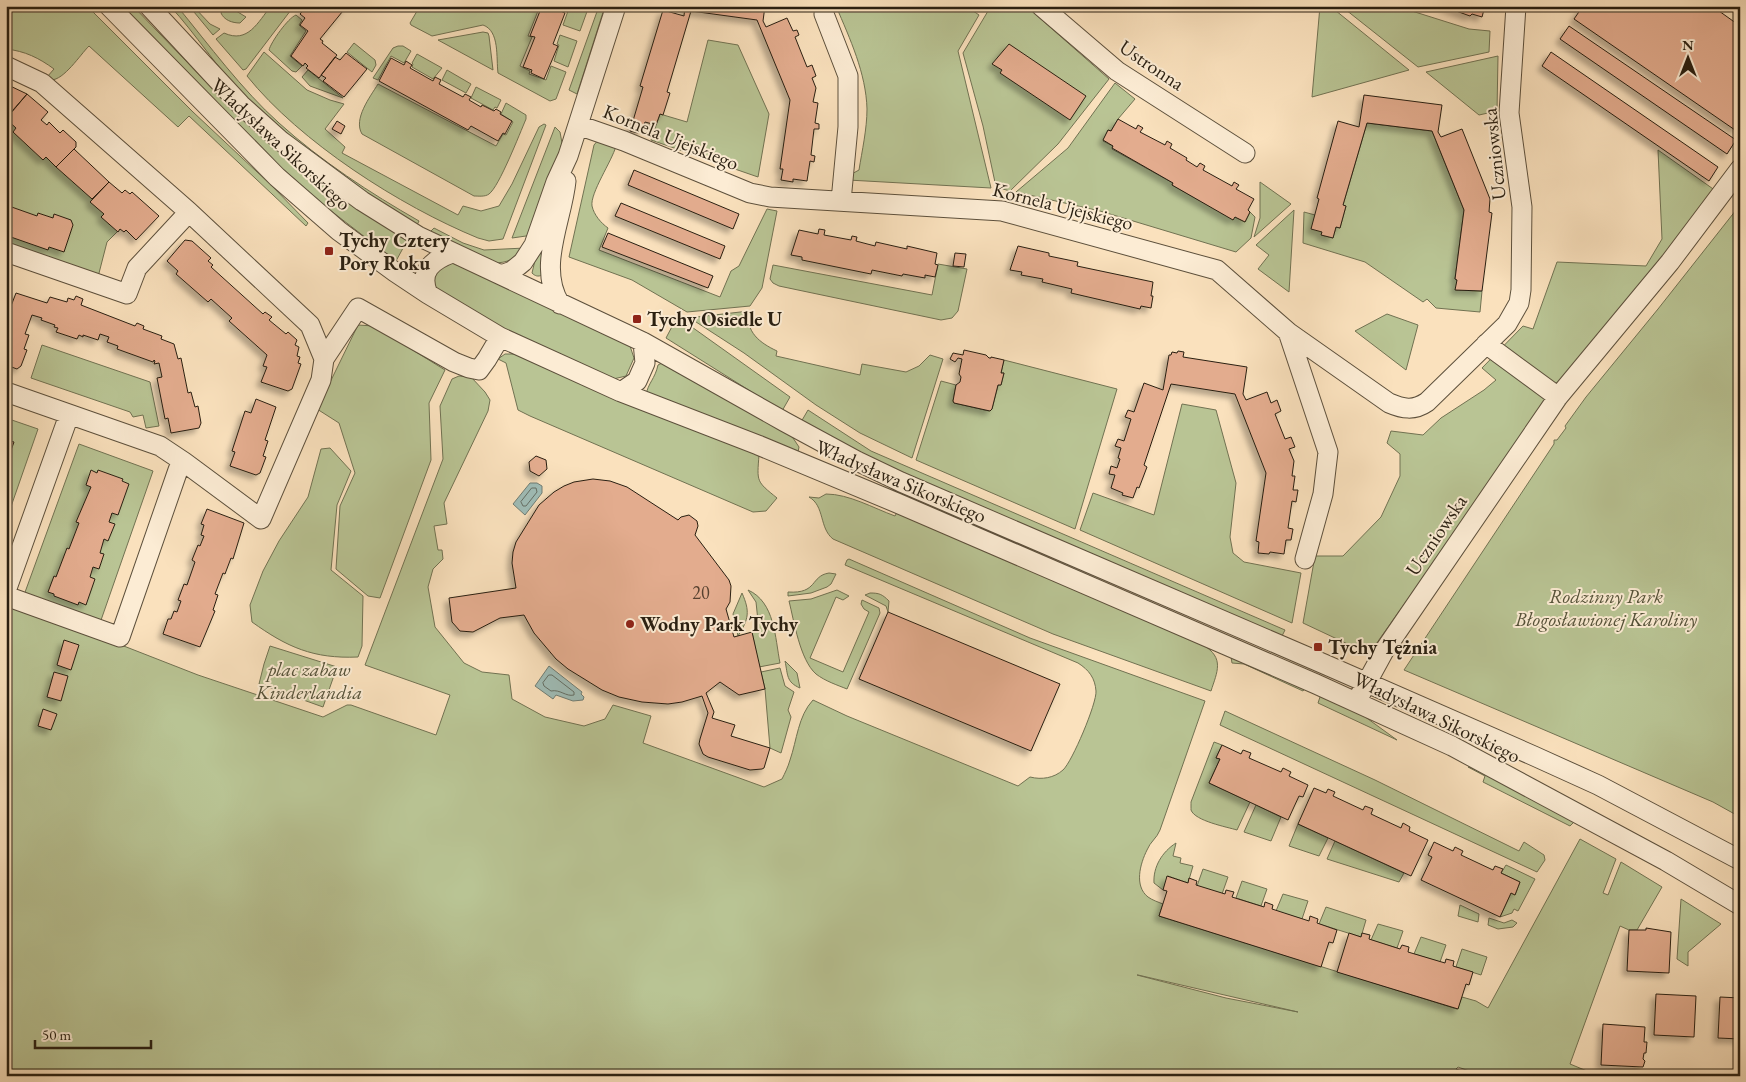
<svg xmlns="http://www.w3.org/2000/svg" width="1746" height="1082" viewBox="0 0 1746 1082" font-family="'EB Garamond',serif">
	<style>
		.green { fill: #b9c494; stroke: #717252; fill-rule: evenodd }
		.water { fill: #9fbcb6; stroke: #707d74 }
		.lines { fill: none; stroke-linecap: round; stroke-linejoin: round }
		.shore { stroke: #646e64; stroke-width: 1 }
		.building { fill: #e3ac8e; stroke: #291f11; filter: url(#shadow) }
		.minor-casing { stroke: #5d503c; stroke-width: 21 }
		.minor { stroke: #fcecd4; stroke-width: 19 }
		.poi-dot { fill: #8f2418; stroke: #fcecd4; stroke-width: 2 }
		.labels { text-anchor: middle; stroke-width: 4; stroke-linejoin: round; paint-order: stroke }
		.number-label { font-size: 18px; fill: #584230 }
		.street-label { font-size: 20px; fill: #291f11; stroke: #fcecd4 }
		.poi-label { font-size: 20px; font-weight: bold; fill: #291f11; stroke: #fcecd4; text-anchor: start }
		.park-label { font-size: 20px; font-style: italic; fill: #545138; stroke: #fcecd4 }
	</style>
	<defs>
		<filter id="shadow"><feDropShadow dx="-4.5" dy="4.5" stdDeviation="2.5" flood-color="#0004"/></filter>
	</defs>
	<rect width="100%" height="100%" fill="#fae1bd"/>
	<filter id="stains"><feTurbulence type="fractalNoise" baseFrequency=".004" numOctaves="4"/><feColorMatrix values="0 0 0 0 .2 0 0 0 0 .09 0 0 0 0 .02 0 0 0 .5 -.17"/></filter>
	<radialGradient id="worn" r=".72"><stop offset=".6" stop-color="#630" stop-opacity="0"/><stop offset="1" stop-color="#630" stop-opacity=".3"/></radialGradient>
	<path class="green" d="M6,6H87L193,112L272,186L308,223L306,226L189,116L178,127L89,46C80,55 64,80 51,80L47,77L54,69C39,58 25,51 6,49Z
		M122,6H133L212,88L252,126L408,239L396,261L313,197L289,177Z
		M170,6H177C209,45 242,90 279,123C321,161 370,193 419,221L417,225C356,187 294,146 243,95C217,68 196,34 170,6Z
		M189,6H193L210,24L220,29L213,35Z
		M224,6H228L246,17L240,23C232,23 224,20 221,13Z
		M271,6H294L246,69L243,70L216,39L224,33C248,44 258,22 271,6Z
		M420,6H540L528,36L532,37L520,66L530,71L529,74L546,80L551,66L566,72L556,99L550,101L498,73C496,58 500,31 483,25L432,36L411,25L410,23Z
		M566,6H589L580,31L563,25L568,11L565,10Z
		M599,6H605L577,94L569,90Z
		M836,6H966L979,15L958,51L991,188L848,180V176L859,170C862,151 867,129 867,109C866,73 850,39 836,6Z
		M991,6H1026L1109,79L1058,144L1010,191L996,187L983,126L963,53Z
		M1320,6H1330L1409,70L1312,97Z
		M1341,6H1396L1469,29L1490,31L1489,52L1418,67Z
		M296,15L302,20L299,25L306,31L290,56L302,66L296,72L292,71L269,50C271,42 288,18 296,15Z
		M483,32L488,33L489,36L493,70L438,40Z
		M560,35L577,41L568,67L554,61L559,45L557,44Z
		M708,40L738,45L769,114L758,177L651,140L660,114L687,122Z
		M354,43L375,60L376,65L372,72L347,52Z
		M398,46H403L411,51L404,63L391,56L378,80L373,78L393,48Z
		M264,52L307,90L330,100L344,104L325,129L345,147L342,153L458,215L463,206L481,211L499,206L512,184L539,127L544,124L546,125L503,239L489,241L478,238C400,206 300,142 247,76Z
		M417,54L442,68L433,79L412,67L413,64L412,63Z
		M1498,56L1497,111L1479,115L1426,72Z
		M308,70L343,98L310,86L302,77Z
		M447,70L471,84L466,93L442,80Z
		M1115,83L1135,99L1118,119L1111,131L1108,130L1103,141L1113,146L1112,149L1173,183L1172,185L1233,219L1235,217L1245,222L1250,212L1255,217L1251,238L1236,252L1100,211L1016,192L1068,148Z
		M378,84L496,146L503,134L506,135L513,122L501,114L506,103L526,115V119C520,133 499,187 489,194C485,197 479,196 474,196L362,134C353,119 370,97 378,84Z
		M476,87L501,100L497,108L495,107L493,110L471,98Z
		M6,99L95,178L120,229L107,242L98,277L6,244Z
		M1367,123L1432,131L1464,210L1455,279L1457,280L1456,290L1482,291L1480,312L1436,308L1427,299L1423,302L1365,262L1303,243L1304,212L1315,215L1322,232V235L1333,238L1336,227L1340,228L1346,206L1343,205Z
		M555,127L560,132L562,143L533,235L512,238Z
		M599,139L616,146C612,161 590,193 592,206C594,215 601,223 608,228L599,250L720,297L731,271L739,266L767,209L777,211L762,288L750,306L687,312L632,280L569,257L594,145Z
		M1658,150L1716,191L1564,378L1369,654L1303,623L1315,556H1343L1381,517L1400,476V454L1387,443L1391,431L1423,435L1441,418L1484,390L1496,380L1482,368L1523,326L1533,329L1557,262L1646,266L1662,239Z
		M1260,182L1291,204L1254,237L1260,218Z
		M1740,205V817L1713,802L1404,670L1554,444V440H1557L1566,428L1565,426L1586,397L1658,309Z
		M1294,210L1289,292L1258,269L1269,255L1256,245Z
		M434,228L463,243L484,250L525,248C515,259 508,263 493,263L430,232Z
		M537,252L547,255L542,275C538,277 535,276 532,273Z
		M450,262L498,282L630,346L634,358L626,376L609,380L505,332L434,289L433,276L438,265Z
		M938,264L967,269L958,311L952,318L941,320L779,286L773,283L770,279L773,265L932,295Z
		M749,311C745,332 760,343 777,351L776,356L860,375L862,364L906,372L919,366L930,355L943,359L912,458L860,433L816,405L744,353L693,320L697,317Z
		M1387,314L1418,325L1406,370L1355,331Z
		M676,319L682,320L790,397L782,411L666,338Z
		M358,325L374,326L445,370L429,403L431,460L380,598L368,596L336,569L340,506L355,473L339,423L317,409Z
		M42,345L150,382L159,426L146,428L143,415L133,417L130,412L31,378Z
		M505,354H514L759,455C757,482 756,481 777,498L766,511L753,512L530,416L518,410L506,363L498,359Z
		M1004,360L1117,389L1075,529L916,460L941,381L956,385L953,401L954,403L989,411L992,409L998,385H1001L1004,373H1001Z
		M662,363L785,431L793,438L799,447L798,452L646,395C648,383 655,379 658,365Z
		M459,376L471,377L485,392L490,400L488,411L444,503L447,524L434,526L438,550H442L443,559L433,569L428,587L435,627L464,663L482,672L509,675L512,699L545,717L584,726L605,719L613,705L651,716L643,743L764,787L782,779C785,773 788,767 790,760C797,740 798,716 813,700L847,716L1018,786L1030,777C1042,780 1054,778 1063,770C1072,762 1097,703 1096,691C1095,678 1089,670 1078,663L845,565L847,560L849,559L1030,638L1205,701L1160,830C1157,838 1150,842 1147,850C1140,864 1134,886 1148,897C1152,900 1158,902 1163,904L1159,916L1457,1009L1462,997L1476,1001L1488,1008L1580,839L1616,859L1603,893L1608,895L1621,862L1662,887L1637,930H1629L1620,926L1570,1064L1599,1076H1483L1458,1067L1456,1069L1474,1076H6V600L198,675L323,717L347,705H351L436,735L450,695L365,665L443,459L440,406L452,379ZM1137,975H1138L1298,1012L1226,998Z
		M1182,404L1216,410L1236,483L1230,537L1233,553L1244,562L1301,573L1292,623L1080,530L1093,493L1154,515Z
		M808,410L871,451L1285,630L1281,638L867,457L801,422Z
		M6,418L38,429L6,521Z
		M79,444L153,471L100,623L24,595Z
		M330,448L351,471L337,505L331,570L363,596L362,646L358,657C313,659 287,647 252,622L250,605L263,571L279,541L308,497L321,449Z
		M826,494C849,494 873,508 895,516L897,512L1203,645C1225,658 1217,672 1211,691L1053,634L833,539C819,528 825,506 809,497L819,498Z
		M829,573L836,574L831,584L827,587L811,593L788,596V592C818,594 810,576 829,573Z
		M748,590C775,602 775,638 780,663L759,667L752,632L758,621L756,602Z
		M837,590L849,596L843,600L836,597L810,658L843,672L869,612L864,609L861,604L862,600L879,608L880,613L847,689C837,685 825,681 816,674C800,660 794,621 789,601L811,599Z
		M742,593C750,611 749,619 738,636L733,614Z
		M870,593C879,593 882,594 889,601L888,612L886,606L865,595Z
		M270,646L337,667L323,707L259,684L264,664Z
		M1231,657L1305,688L1303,691L1244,664L1232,663Z
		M785,661L797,673L800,688C786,682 788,675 785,661Z
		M780,668L785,686L794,692L788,710L791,717L781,753L770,748L765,689L761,672Z
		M1321,694L1357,711L1397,740L1318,703Z
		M1225,711L1375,780L1519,851L1524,842L1544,855L1545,860L1537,872L1220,725Z
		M1214,742L1222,745L1216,758L1220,759L1209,783L1250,802L1237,830C1227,827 1195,821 1191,810C1191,809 1191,803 1191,802Z
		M1468,767L1477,770L1574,822L1570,826L1483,782L1485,776Z
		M1256,805L1281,817L1271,841L1244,832Z
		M1298,824L1328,838L1319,856L1289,846Z
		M1335,841L1404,873L1399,882L1327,859Z
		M1176,843L1173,856L1181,858L1180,863L1193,866L1188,883L1168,876L1163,890L1154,883C1153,867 1162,852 1176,843Z
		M1506,865L1535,879L1518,911L1514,909L1512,913L1500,917L1511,893L1515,895L1520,882L1501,873Z
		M1203,869L1228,877L1222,894L1197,886Z
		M1242,881L1267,889L1261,906L1236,898Z
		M1283,894L1308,901L1302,919L1276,911Z
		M1681,899L1721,924L1688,952V966L1677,959Z
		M1460,905L1479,914L1478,922L1458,916Z
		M1326,907L1366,920L1361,937L1319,924Z
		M1489,918L1504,923L1512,920L1517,923L1513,927L1498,929L1488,925Z
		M1378,924L1403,931L1397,948L1371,940Z
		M1421,937L1446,945L1440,962L1414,954Z
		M1462,949L1487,957L1481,975L1456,967Z"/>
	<path class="water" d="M530,483H537L542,486V493L525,515L513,504Z
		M549,666L582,692L581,694L584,697L583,700L573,701L556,695L553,699L535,686Z"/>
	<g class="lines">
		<path class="shore" d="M532,488H536L537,492L526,506H523L521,502Z
			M549,675H552L574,692V695C566,697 560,689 551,691L544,686L543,683Z"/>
	</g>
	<path class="building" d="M307,6H347L320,39L323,41L322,43L337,55L319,78L306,68L308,66L305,63L303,66L291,56L308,31L300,25L305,18L300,14Z
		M542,6H560L558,10L565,13L553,44L558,46L544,79L531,73L532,70L523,67L535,37L530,36Z
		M685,6H765L763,21L766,27L787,18L793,31L797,30L799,35L795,37L807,67L812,65L816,76L812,78L816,88L813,102L818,103L815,123L819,124V129H814L811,155L815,156L814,162L810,161L807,181L793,179V182L781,180L783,169H780L790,100L757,20L691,11L667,92L670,93L663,115L660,114L656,125L645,122L642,130L638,133L630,131L643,87L640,86L663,10L684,16Z
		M1442,6H1485L1482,17L1472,14L1470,16Z
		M1583,6H1712L1740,26V124L1735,130L1574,19Z
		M1569,26L1736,140L1727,154L1560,39Z
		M1009,44L1086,96L1070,120L1000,73L1002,70L992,64Z
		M1551,52L1718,167L1709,181L1542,66Z
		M346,53L367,69L344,97L323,81L326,78L321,75L335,57L340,60Z
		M391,58L404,65L406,61L412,65L410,68L433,81L435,77L441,80L439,84L463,97L465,94L471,97L469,100L481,107L482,105L494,111L496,109L501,112L500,114L512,121L505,134L503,133L498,141L471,126L468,130L379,81Z
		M6,84L27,94L6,118Z
		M27,94L48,112L41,120L47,125L49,122L60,133L63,130L76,142V147L56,167L46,157L43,160L13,132L16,128L6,119Z
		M1364,95L1442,105L1438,132L1441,137L1462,129L1490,199L1489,212L1492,213L1482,291L1455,290L1457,280L1455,279L1464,210L1432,131L1367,123L1343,205L1346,206L1340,228L1336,227L1333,238L1321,235L1322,232L1311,229L1319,199L1317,198L1338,121L1359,127Z
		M1118,119L1136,129L1138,125L1143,128L1140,132L1165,145L1167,141L1172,144L1170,148L1187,158L1186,160L1197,167L1200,163L1205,166L1203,170L1232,186L1234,182L1239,185L1236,189L1254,199L1248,210L1250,212L1245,222L1235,217L1233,220L1172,185L1173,183L1112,148L1113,146L1103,140L1108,130L1111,131Z
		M337,121L345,126L341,134L332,129Z
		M74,149L109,182L92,199L56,167Z
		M634,170L739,214L733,229L628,185Z
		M109,182L122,193L125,190L130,194L132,192L159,216L136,240L126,230L124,232L120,229L118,232L101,217L104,214L90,202Z
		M621,203L725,246L720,259L615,216Z
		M6,205L37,216L38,213L53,218L54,214L71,220L73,225L64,252L49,247L48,250L8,236L10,231L6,230Z
		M819,229L825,230L824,235L851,240L852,236L857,237L856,241L875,246L876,242L907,249V246L937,253L935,264L938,265L935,277L925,275V278L903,274L902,276L872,270L871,274L802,260V257L791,255L799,230L818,234Z
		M608,233L713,276L708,288L602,247Z
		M185,240L192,241L211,258L208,261L213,265L211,267L263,314L265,312L272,317L269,320L286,334L288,332L297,340L295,345L299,347L297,356L300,357L298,363L301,364L292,389L288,391L261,382L267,367L263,366L267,355L229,321L232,318L211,299L208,302L176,274L178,271L167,261Z
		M1018,246L1049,253V256L1078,262L1077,266L1153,282L1151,296H1153L1151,308L1141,306L1140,309L1071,293L1072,289L1042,282L1043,279L1021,275L1022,272L1010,270Z
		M955,253L966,254L964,267L953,266Z
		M16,293L47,303L50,297L67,302L68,298L74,300L76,296L83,299L81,305L135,326L137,323L144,326L143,329L162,336L161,339L174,344L178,359L181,358L188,393L191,392L195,407L198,406L201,423L199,428L171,433L168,418L165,419L157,378L162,377L159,363L154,364L155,361L154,360L153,362L117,349L118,346L107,342L109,337L100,334L98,340L83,335V337L79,335L77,339L56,332L58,328L54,327L55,325L41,320L42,318L32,315L25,334L29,335L24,349L27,350L21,366L17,369L6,365V305L11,306Z
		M964,350L986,355L989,358H991V357L1004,360L1001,373H1004L1001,385H998L992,409L990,411L954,403L953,401L956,385L960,382L961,377L959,374L962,359L958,358L955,362L950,359L953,353L963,355Z
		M1178,351L1184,352L1183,357L1247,367L1243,394L1246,400L1267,392L1271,403L1277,400L1281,411L1275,414L1285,439L1291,437L1295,447L1289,449L1294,461L1292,476H1295L1293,490H1298L1296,502L1292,501L1288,528L1293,529L1291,540H1286L1284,554L1270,552L1269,554L1258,553L1259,542L1256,541L1266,473L1235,394L1171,384L1144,465L1147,467L1139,488L1137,487L1133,498L1122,495L1123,493L1111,488L1115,475L1109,474L1111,466L1117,468L1120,459L1118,458L1121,448L1115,446L1118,439L1124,441L1131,419L1125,417L1128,410L1134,412L1144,383L1163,390L1169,355H1171L1172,352L1177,353Z
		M256,399L276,407L265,440L268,441L263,456L266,457L260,473L256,475L230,466L235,452L232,451L245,411L251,413Z
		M6,437L7,440L14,442L6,464Z
		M536,456L546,460L547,469L539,476L530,471L529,462Z
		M91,470L97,473L98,470L123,479L122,481L129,484L118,515L112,513L109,522L115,524L108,541L104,539L100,553L104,554L99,569L93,567L90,577L95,579L86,605L79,602L78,605L54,596V594L48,592L54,576L56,577L67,548L69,549L79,523L76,522L91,487L86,485Z
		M593,479L610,481L627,487L678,520L681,517L689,515L697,521L698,526L695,535L729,580L731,586L730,602L726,609L734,637L752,632L765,689L739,695L720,682L706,693L714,712L712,718L735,725L731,736L770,748L764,768L762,769L750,770L708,757L703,754L699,744L700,739L708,713L702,696L682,702L668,704L642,702L619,697L602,690L568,669L556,659L534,633L524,615L500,618L473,632L460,631L452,622L449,598L516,588L512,563L513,552L516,542L539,505L554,492L564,486L574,482Z
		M207,509L244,523L233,559L231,558L225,574L223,573L215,594L218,595L213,610L215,611L200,647L163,634L168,619H171L174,611L177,612L181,601L178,600L184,584L187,585L195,562L192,560L198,545L200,546L204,536L201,535L204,525L201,524Z
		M888,612L1060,684L1031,751L859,679Z
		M64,640L79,645L71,670L57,665Z
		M54,672L68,676L61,701L47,697Z
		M43,709L57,714L51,730L38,726Z
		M1222,745L1241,754L1243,750L1251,753L1249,758L1281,772L1283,768L1291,772L1289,776L1308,785L1303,797L1299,796L1288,820L1209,783L1220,759L1216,758Z
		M1314,788L1326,793L1328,789L1335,792L1333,796L1363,810L1365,806L1373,809L1371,814L1401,828L1403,823L1410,827L1409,831L1428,840L1411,876L1298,824Z
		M1434,842L1453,851L1455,847L1463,851L1461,855L1493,870L1495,866L1503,869L1501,873L1520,882L1515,895L1511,893L1500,917L1421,880L1432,857L1428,855Z
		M1167,876L1188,883L1189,878L1197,881L1196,885L1225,894L1226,890L1234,892L1232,897L1264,907L1265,902L1273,905L1272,909L1309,921L1310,916L1318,919L1317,923L1337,930L1333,943L1329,942L1321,967L1159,916L1167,891L1163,890Z
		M1646,928L1671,932L1669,973L1627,971L1629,930H1646Z
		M1349,933L1361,937L1362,933L1370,935L1369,939L1400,949L1402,945L1409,947L1408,952L1445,963L1446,959L1454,961L1453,966L1473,972L1469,985L1466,984L1458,1009L1337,972Z
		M1656,994L1696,996L1694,1037L1654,1035Z
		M1720,997L1740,998V1039L1718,1038Z
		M1603,1024L1645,1027L1644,1042H1647L1646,1053H1644L1643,1059L1645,1061L1643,1067L1601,1065Z
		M1668,1072L1670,1074L1678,1075V1072L1689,1073V1075L1696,1076H1662V1074Z"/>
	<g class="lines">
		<g class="minor-casing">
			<path id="minor" d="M109,6L277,177L339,231L395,272L428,294L500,337L621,392L758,445L897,503L1316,684L1452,746L1666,861L1740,905
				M149,6L241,105L281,141L362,201L418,236L643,342L785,422L857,461L901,482L1324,664L1534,756L1598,785L1740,860
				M1041,6L1117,71L1245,153
				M824,14L848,76V127L841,201
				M6,66L42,83L189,212L310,325L324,359L321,380L261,519L184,462L160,446L6,392
				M578,125L624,141L750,193L770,197L1002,211L1217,270L1288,332L1328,452L1323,494L1305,559
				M6,252L127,294L137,268L189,212
				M501,275L512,271L523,262L534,245L556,182L568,156L616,6
				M428,294C418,271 433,260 452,253
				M560,304C537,267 562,221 566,181
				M1288,332L1389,403C1403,409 1414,411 1427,402L1507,324L1519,303L1521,290L1522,207L1509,113L1516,6
				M1486,344L1558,397
				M324,359L358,308L454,362L469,368L479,370L487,359L500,337
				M621,392L637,381L645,363L643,342
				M6,591L69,415
				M6,596L120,637L178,470L184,462
				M1360,695L1384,651L1558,397L1670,262L1740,169"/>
		</g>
		<use href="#minor" class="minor"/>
	</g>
	<g class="poi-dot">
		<rect x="324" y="246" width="10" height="10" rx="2.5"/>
		<rect x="632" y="314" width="10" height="10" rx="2.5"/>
		<circle cx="630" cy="624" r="5"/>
		<rect x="1313" y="642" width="10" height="10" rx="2.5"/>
	</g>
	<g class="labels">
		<g class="number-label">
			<text x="701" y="599">20</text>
		</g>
		<g class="street-label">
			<text transform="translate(1152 65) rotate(34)" y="7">Ustronna</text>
			<text transform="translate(671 137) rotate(22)" y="7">Kornela Ujejskiego</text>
			<text transform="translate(281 144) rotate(43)" y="7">Władysława Sikorskiego</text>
			<text transform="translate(1494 154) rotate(-96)" y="7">Uczniowska</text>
			<text transform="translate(1063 206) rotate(14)" y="7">Kornela Ujejskiego</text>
			<text transform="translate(901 481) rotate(23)" y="7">Władysława Sikorskiego</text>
			<text transform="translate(1436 535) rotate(-56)" y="7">Uczniowska</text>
			<text transform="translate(1437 717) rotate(26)" y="7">Władysława Sikorskiego</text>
		</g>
		<g class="poi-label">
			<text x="339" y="247">Tychy Cztery<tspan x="339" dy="23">Pory Roku</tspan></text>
			<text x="647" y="326">Tychy Osiedle U</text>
			<text x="640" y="631">Wodny Park Tychy</text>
			<text x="1328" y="654">Tychy Tężnia</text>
		</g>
		<g class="park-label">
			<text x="1606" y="603">Rodzinny Park<tspan x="1606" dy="23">Błogosławionej Karoliny</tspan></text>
			<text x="309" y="676">plac zabaw<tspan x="309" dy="23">Kinderlandia</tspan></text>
		</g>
	</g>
	<rect width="1746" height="1082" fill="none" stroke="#fae1bd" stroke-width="25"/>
	<rect x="8" y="8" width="1731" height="1067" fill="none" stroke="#291f11" stroke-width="2.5"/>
	<rect x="12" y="12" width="1721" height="1057" fill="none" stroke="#291f11"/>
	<g transform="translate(1688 58)" stroke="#fcecd4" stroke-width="4" paint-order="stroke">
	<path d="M0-4L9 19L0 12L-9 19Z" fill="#291f11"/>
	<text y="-8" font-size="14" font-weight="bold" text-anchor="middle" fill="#291f11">N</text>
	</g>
	<path d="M35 1040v8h116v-8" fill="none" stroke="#291f11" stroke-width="2.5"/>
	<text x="42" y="1040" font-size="15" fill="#291f11" stroke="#fcecd4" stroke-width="4" paint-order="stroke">50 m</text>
	<rect width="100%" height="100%" filter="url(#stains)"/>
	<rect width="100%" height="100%" fill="url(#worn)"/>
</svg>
